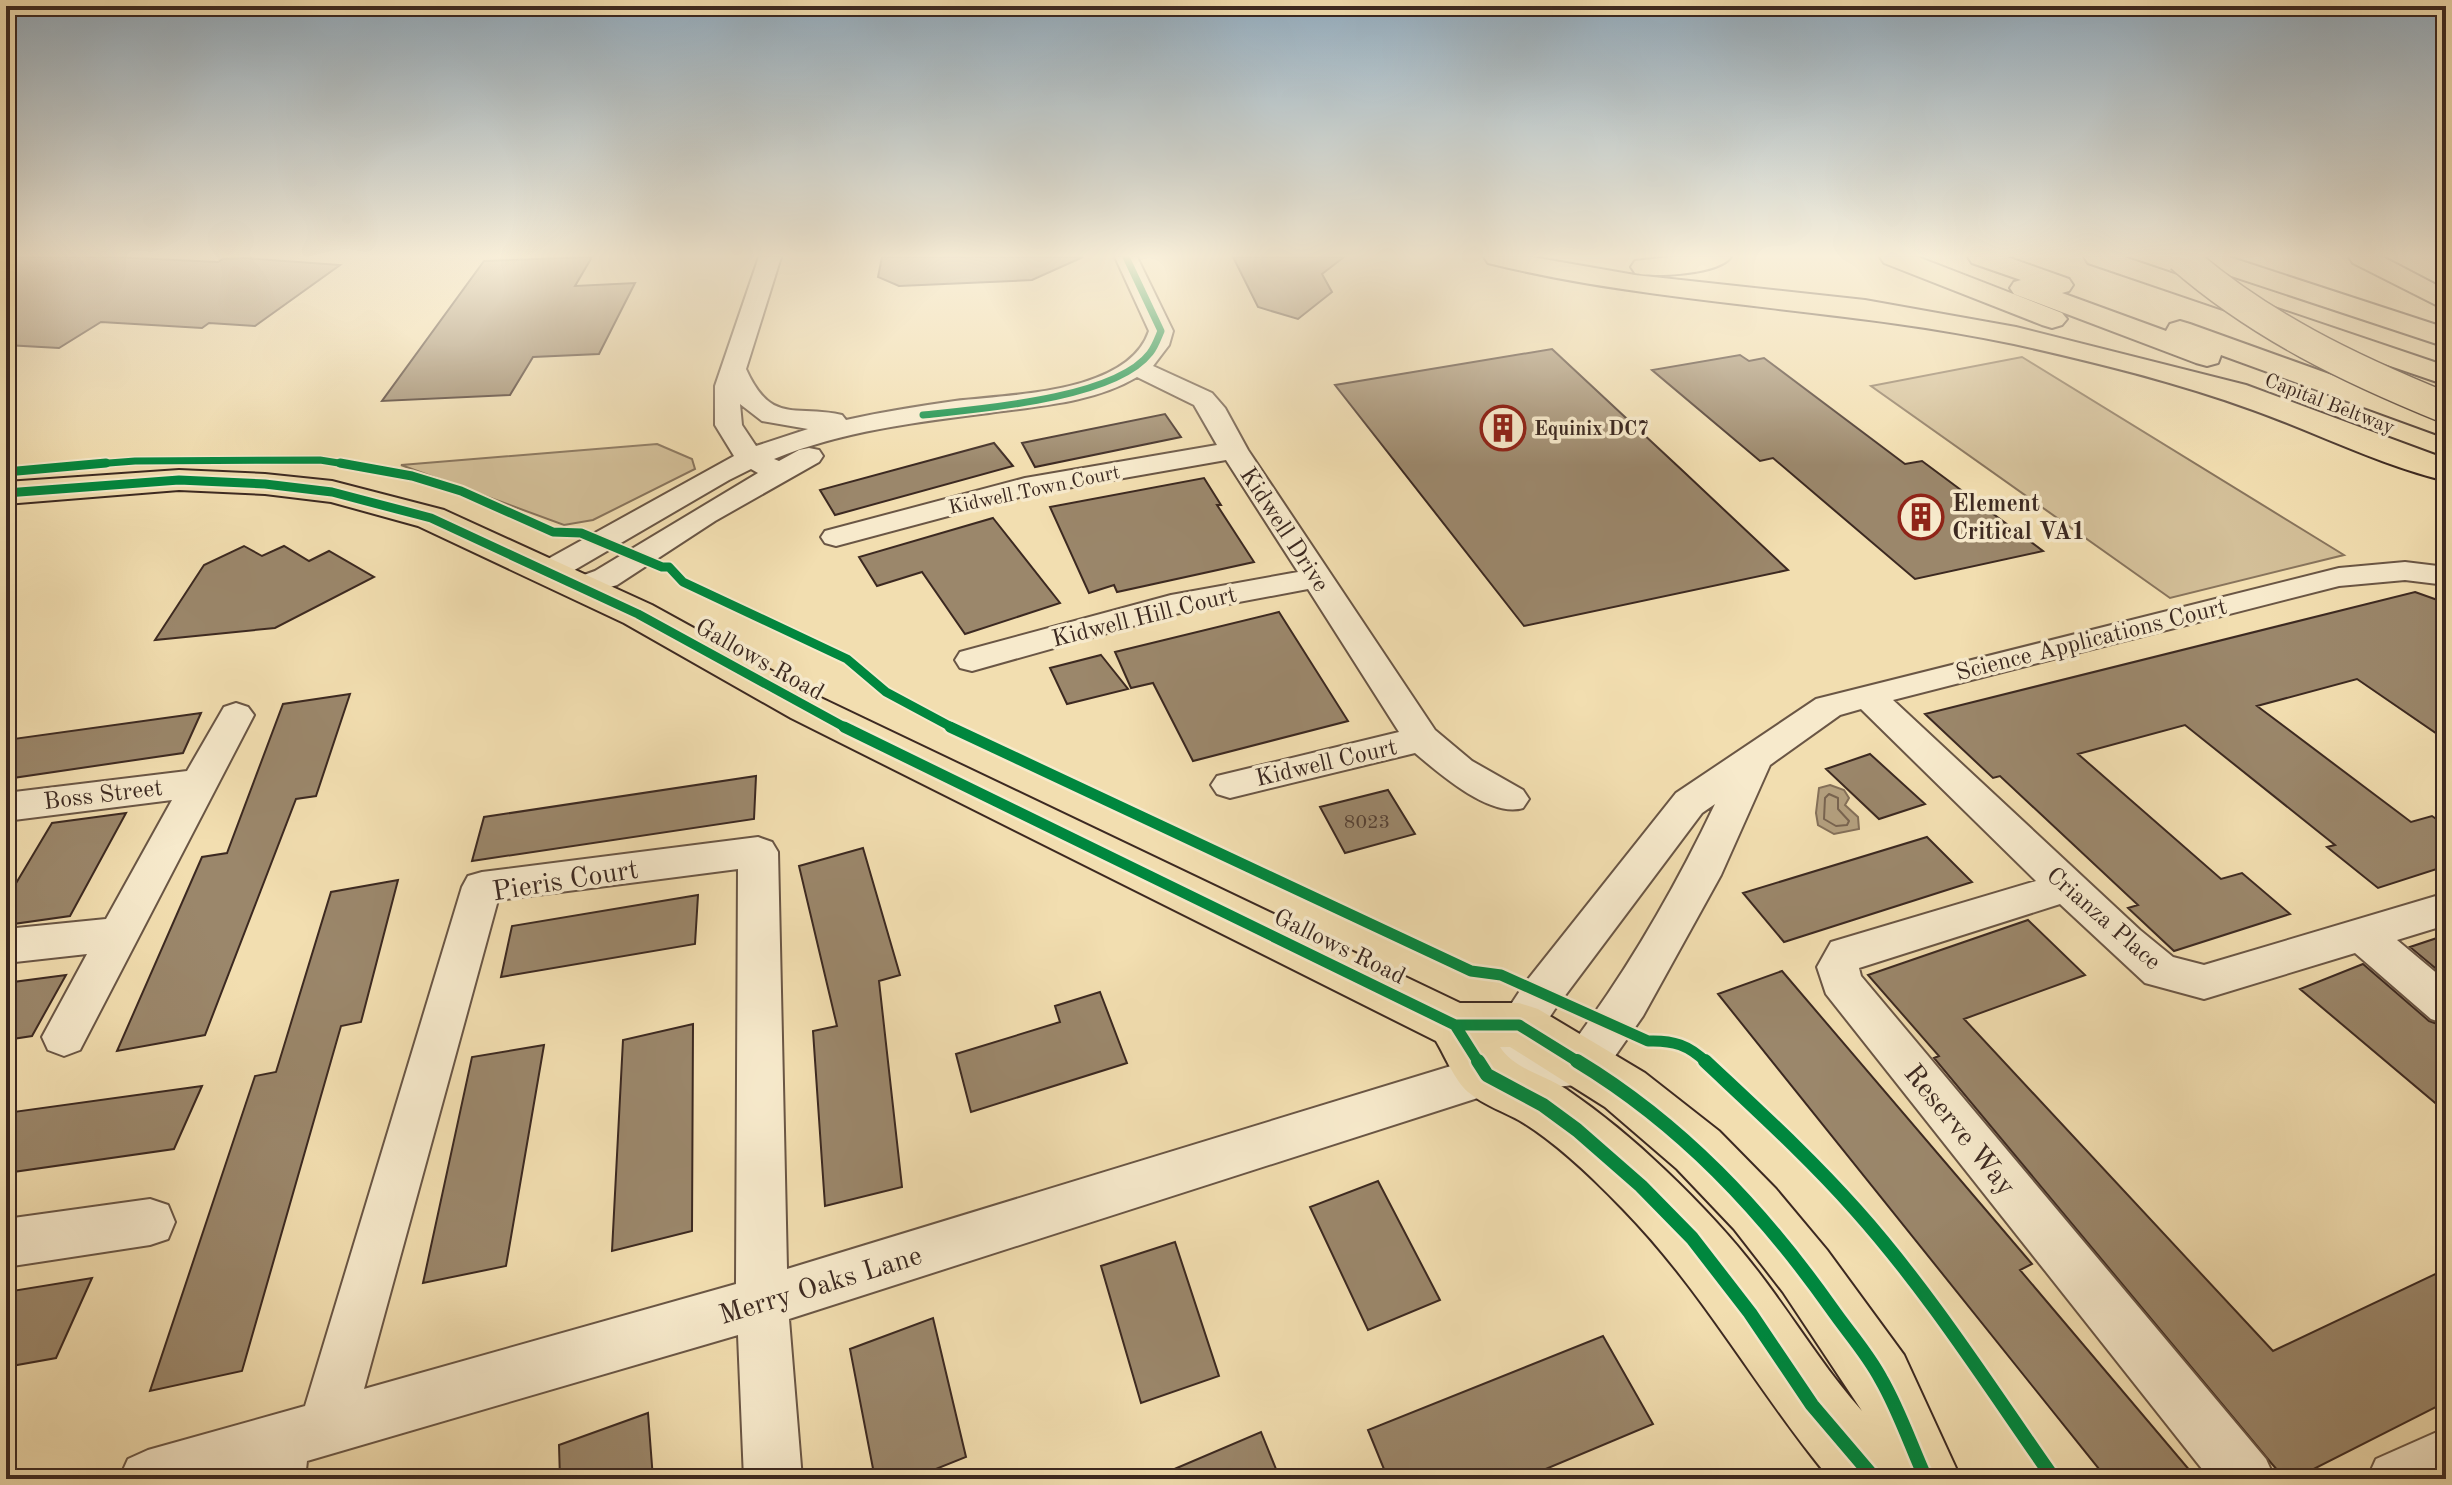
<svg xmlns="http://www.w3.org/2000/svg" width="2452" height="1485" viewBox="0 0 2452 1485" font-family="'Old Standard TT',serif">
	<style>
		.green { fill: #d3bf98; stroke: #88745c; stroke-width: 2 }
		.water { fill: #b4a07f; stroke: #847059; stroke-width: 2 }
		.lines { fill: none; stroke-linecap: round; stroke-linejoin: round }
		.shore { stroke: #786450; stroke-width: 2 }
		.building { fill: #9b876b; stroke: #3c2921; stroke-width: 2 }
		.minor-casing { stroke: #6a5645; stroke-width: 4 }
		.major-casing { stroke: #3c2921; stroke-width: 4 }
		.highway-casing { stroke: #3c2921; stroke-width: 4 }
		.minor { fill: #f7eacc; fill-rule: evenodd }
		.major { fill: #f2deb0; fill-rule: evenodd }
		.highway { fill: #f2deb0; fill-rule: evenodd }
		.highway-bridge-casing { stroke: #3c2921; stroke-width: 33; stroke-linecap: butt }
		.highway-bridge { stroke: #f2deb0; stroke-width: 30 }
		.cycleway-far3-casing { stroke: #f7eacc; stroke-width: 10 }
		.cycleway-far2-casing { stroke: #f7eacc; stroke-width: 13 }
		.cycleway-far1-casing { stroke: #f7eacc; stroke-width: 16 }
		.cycleway-casing { stroke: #f7eacc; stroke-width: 19 }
		.cycleway-far3 { stroke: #00873e; stroke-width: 7 }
		.cycleway-far2 { stroke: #00873e; stroke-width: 9 }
		.cycleway-far1 { stroke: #00873e; stroke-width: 11 }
		.cycleway { stroke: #00873e; stroke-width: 14 }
		.labels { text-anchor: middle; stroke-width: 7; stroke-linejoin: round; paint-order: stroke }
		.far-street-label { font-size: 20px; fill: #3c2921; stroke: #f7eacc }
		.far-poi-label { font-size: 20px; font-weight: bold; fill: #3c2921; stroke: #f7eacc; text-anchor: start }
		.number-label { font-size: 20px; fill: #544034 }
		.poi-label { font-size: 24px; font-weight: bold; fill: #3c2921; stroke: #f7eacc; text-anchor: start }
		.street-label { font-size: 24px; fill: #3c2921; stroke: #f7eacc }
		.near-street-label { font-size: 28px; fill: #3c2921; stroke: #f7eacc }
	</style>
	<rect width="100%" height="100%" fill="#f2deb0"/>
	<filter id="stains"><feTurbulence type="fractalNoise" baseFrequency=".0025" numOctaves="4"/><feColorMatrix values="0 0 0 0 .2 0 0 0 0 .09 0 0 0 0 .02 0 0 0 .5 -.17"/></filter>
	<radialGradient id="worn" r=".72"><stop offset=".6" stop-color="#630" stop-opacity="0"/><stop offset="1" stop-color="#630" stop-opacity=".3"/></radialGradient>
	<path class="green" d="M2022,357L2344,555L2170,598L1871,386Z
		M657,444L692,459L695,469L593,520L564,525L401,465Z"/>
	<path class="water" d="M1830,785L1844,790L1849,798L1845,805L1858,817L1859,829L1834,834L1818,825L1816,813L1819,788Z"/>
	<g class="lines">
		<path class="shore" d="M1829,794L1838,798V809L1849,821L1847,825L1836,826L1824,819L1825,798Z"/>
	</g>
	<path class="building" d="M6,257H114L218,262L223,259L245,258L340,265L255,326L209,323L202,328L101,322L59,348L6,345Z
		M592,257L575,286L635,283L599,354L533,357L510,395L382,401L484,261Z
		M882,257H1083L1032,280L899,286L878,277Z
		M1233,257H1344L1322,274L1332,292L1298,319L1258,307Z
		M1552,349L1684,472L1788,570L1524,626L1335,385Z
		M1740,355L1749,361L1764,358L1905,464L1922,461L2043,551L1915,579L1773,458L1760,461L1652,370Z
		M1165,414L1181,437L1035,467L1022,443Z
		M994,443L1013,466L835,515L820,490Z
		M1204,478L1221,505H1217L1254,562L1117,592L1114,585L1089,593L1050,507Z
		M993,518L1060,603L965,634L922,572L877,586L859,557Z
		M244,546L262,556L284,546L309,561L329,551L374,577L275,628L155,640L204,565Z
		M2415,592L2446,603V740L2357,679L2257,706L2411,822L2432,816L2446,826V866L2378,888L2327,847L2335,845L2185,725L2078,754L2221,879L2242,873L2290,914L2174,951L2128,908L2138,905L2000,776L1993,778L1925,714Z
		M1279,612L1348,721L1193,761L1153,683L1131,688L1115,652Z
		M1101,655L1128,689L1067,704L1050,668Z
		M350,694L316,796L296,799L205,1035L117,1051L202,857L227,853L283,704Z
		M201,713L183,753L6,779V740Z
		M1870,754L1925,804L1879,819L1826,769Z
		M756,776L754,819L472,861L484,817Z
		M1388,790L1415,834L1345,853L1320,807Z
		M126,813L70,916L6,925V900L52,823Z
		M1927,837L1972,882L1784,942L1743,893Z
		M863,848L900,975L879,981L902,1187L825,1206L813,1031L837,1026L799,866Z
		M398,880L361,1022L341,1026L242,1371L150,1391L255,1076L276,1072L331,892Z
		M698,895L695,944L501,977L512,926Z
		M2028,920L2085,975L1964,1019L2273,1351L2446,1269V1402L2294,1479H2285L2272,1464L1934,1058L1939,1056L1868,975Z
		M2446,935V977L2410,947Z
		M2363,964L2429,1021L2446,1027V1112L2300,989Z
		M1782,971L2032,1264L2020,1270L2197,1479H2107L1718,994Z
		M66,975L32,1036L6,1040V983Z
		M1100,992L1127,1063L971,1112L956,1054L1060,1022L1055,1006Z
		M693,1024L692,1231L612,1251L623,1040Z
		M544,1045L506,1266L423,1283L472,1057Z
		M202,1086L174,1149L6,1173V1113Z
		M1378,1181L1440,1300L1368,1330L1310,1207Z
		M1175,1242L1219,1376L1141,1403L1101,1266Z
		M92,1278L56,1358L6,1367V1292Z
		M933,1318L966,1457L911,1479H875L850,1349Z
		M1603,1336L1653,1424L1522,1479H1388L1368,1430Z
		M648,1413L653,1479H560L559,1445Z
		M1261,1432L1280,1479H1151Z"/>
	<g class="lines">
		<g class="minor-casing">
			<path id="minor" d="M759,257H781L746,369C772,426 795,404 842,415L846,420C882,412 919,406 955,401C1011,394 1128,394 1149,331L1115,257H1137L1173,331L1169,345L1153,366L1212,393L1225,408L1248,450L1435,730L1472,761L1523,790L1529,799L1523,808C1490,818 1440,774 1415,753L1230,798L1217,794L1211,785L1217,776L1399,732L1308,589L1175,614L972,671L960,668L955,660L960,652L1171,595L1298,572L1226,460L1027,495L836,546L825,543L821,537L825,531L1025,478L1217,445L1194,405L1137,377C1093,403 1038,406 989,413C917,422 842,431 774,459L779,461L799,450L809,448L819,450L823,456L819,462L715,521L617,585L581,596L570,594L565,587L570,580L595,571L758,473L751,469L729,480L559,579L548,581L537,579L532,572L537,565L734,456L715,425V386ZM740,404L762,421L808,429L756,446L742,425Z
				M2405,562L2446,567V585L2405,580L2339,586L1893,700L2140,930L2173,957L2204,965L2446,893V925L2397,940L2446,981V1024L2431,1019L2355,953L2204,999L2145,983L2060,904L1859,968L1861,976L2266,1459L2275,1479H2210L1826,994L1817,967L1831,942L2036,881L1861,709L1840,715L1770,765L1721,875L1643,1016L1599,1079L1583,1084L1487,1095L789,1319L802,1479H744L738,1335L307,1461L305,1479H119L128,1459L148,1450L305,1406L462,887L468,876L482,872L758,837L772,842L778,852L787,1269L1487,1055L1483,1047L1525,983L1676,793L1816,699L2339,568ZM1715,804C1674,890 1627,971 1570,1047L1527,1051L1555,1009L1702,813ZM738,869L736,1284L364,1389L498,900Z
				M236,703L248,707L254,715L80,1050L64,1056L48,1050L42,1037L87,954L6,963V929L106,919L172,800L6,821V793L187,771L224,707Z
				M150,1199L168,1205L175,1222L168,1239L150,1245L6,1267V1219Z
				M2446,1428V1479H2367L2376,1459Z"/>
		</g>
		<g class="major-casing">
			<path id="major" d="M179,470L265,474L332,481L444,510L652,605L821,698L1460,1003H1519L1538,1009L1645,1073L1719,1131L1776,1189L1827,1250L1904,1355L1961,1479H1830C1756,1390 1705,1293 1623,1209C1593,1178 1558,1144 1522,1122C1505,1112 1483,1105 1468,1092C1455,1081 1445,1056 1436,1041L791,718L624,623L418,526L331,502L265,494L179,490L6,504V482ZM1500,1047H1510L1605,1107L1677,1169L1734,1229L1783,1292L1862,1411C1829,1374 1803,1333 1774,1293C1742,1248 1705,1208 1665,1170C1635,1141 1601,1113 1566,1089C1544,1075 1514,1069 1500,1047Z"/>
		</g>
		<g class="highway-casing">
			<path id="highway" d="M1484,257H1532L1635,275L1865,300L2016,327L2246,385L2446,459V481C2380,465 2317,433 2253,410C2176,382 2094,362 2014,344C1840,307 1661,306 1488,263Z
				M1670,257H1731C1719,274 1655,278 1635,273L1631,267L1635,261Z
				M1880,257H1918L2062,313L2067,319L2062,325L2052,328L2042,325L1884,263Z
				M1968,257H2007L2069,279L2073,285L2069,291L2062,293L2166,331L2170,324L2180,321L2190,324L2446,416V437L2221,355L2218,363L2207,366L2196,363L2014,294L2010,288L2014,282L2021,280L1972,263Z
				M2084,257H2124L2446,366V385L2088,263Z
				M2188,257H2229L2446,328V347L2192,263Z
				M2349,257H2383L2446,290V310L2353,263Z"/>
		</g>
		<use href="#minor" class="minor"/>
		<use href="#major" class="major"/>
		<use href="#highway" class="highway"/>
		<g class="highway-bridge-casing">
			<path id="highway-bridge" d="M2181,257C2260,326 2350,369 2446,408"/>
		</g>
		<use href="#highway-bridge" class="highway-bridge"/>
		<g class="cycleway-far3-casing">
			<path id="cycleway-far3" d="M923,415C979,409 1115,399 1150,353C1155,347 1158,338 1161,331L1126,257
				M83,465L135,461L320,460L351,465"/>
		</g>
		<g class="cycleway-far2-casing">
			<path id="cycleway-far2" d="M340,463L412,476L461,491L553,532L581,533L662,567H669L683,582L847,659L886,692L955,729
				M6,472L106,463
				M6,493L179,480L265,484L332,492L431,518L638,614L848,729"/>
		</g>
		<g class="cycleway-far1-casing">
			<path id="cycleway-far1" d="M844,727L1455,1025H1519L1580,1063
				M950,727L1471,971L1501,975L1648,1041C1673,1040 1689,1045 1707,1063
				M1455,1025L1479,1063"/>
		</g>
		<g class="cycleway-casing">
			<path id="cycleway" d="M1478,1061L1487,1075L1543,1105L1577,1130L1641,1186L1692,1238L1750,1313L1812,1405L1875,1479
				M1577,1061C1681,1124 1762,1210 1832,1309C1848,1332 1868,1354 1881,1379C1899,1410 1911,1446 1926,1479
				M1705,1061C1756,1109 1809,1157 1856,1210C1930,1293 1990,1388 2054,1479"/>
		</g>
		<use href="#cycleway-far3" class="cycleway-far3"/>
		<use href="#cycleway-far2" class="cycleway-far2"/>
		<use href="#cycleway-far1" class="cycleway-far1"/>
		<use href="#cycleway" class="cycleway"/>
	</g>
	<linearGradient id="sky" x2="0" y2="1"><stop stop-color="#93acbe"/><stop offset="0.55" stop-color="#f9f0db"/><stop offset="1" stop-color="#f9f0db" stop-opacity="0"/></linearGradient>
	<rect width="2452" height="465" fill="url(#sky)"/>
	<defs>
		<g id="building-ring" transform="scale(2.3)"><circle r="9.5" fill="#f7eacc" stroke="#8f2418" stroke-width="1.5"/><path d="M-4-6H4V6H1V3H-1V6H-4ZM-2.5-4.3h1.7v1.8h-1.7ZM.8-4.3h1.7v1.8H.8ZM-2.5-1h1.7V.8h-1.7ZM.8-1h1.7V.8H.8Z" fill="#8f2418"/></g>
	</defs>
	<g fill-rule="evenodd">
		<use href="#building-ring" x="1503" y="428"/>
		<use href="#building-ring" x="1921" y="517"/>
	</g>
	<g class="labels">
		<g class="far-street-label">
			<text transform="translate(2330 403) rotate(21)" y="7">Capital Beltway</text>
			<text transform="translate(1034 489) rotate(-12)" y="7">Kidwell Town Court</text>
		</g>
		<g class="far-poi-label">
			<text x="1534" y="435">Equinix DC7</text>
		</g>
		<g class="number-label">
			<text x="1367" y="828">8023</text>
		</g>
		<g class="poi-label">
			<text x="1952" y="511">Element<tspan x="1952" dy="28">Critical VA1</tspan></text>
		</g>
		<g class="street-label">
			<text transform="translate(1285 529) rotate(57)" y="8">Kidwell Drive</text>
			<text transform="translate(1144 616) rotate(-14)" y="8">Kidwell Hill Court</text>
			<text transform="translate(2091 639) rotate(-14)" y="8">Science Applications Court</text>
			<text transform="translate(760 659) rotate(29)" y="8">Gallows Road</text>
			<text transform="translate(1326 762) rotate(-13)" y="8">Kidwell Court</text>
			<text transform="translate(103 794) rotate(-7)" y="8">Boss Street</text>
			<text transform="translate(2104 918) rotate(41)" y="8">Crianza Place</text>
			<text transform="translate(1340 946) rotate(26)" y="8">Gallows Road</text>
		</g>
		<g class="near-street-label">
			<text transform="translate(565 879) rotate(-9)" y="10">Pieris Court</text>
			<text transform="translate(1961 1129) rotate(51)" y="10">Reserve Way</text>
			<text transform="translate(820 1284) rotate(-17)" y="10">Merry Oaks Lane</text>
		</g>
	</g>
	<rect width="2452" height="1485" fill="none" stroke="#f2deb0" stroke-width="32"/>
	<rect x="8" y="8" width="2436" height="1469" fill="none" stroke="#3c2921" stroke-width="4"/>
	<rect x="16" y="16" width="2420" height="1453" fill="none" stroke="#3c2921" stroke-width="2"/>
	<rect width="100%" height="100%" filter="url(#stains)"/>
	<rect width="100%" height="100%" fill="url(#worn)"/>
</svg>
